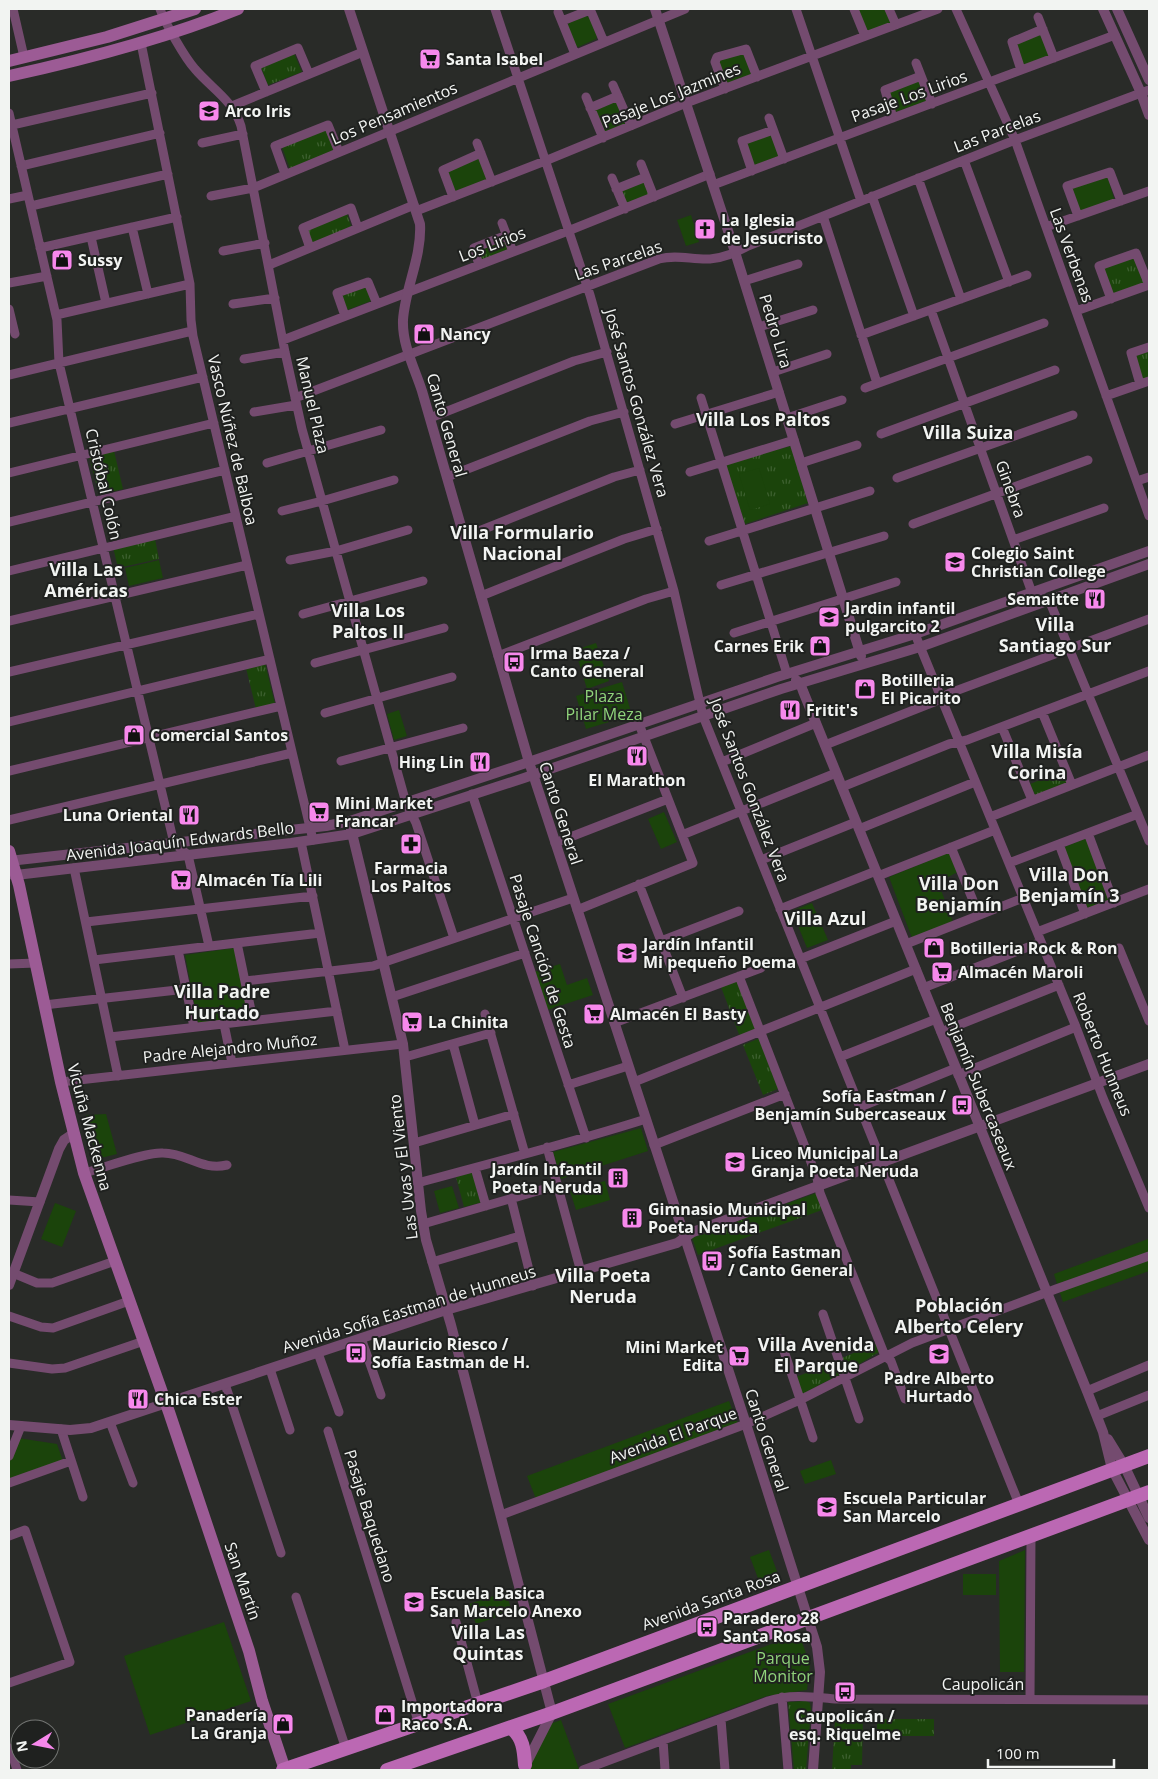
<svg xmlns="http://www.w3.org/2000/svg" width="1158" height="1779" viewBox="0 0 1158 1779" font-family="'Open Sans',sans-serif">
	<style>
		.grass { fill: url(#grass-tufts) }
		.green { fill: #1b440b }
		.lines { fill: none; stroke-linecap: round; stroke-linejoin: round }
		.minor { stroke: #744b6f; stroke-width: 9 }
		.tertiary { stroke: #744b6f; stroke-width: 10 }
		.secondary { stroke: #9c5b95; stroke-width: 12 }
		.primary { stroke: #bb68b3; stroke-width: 14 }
		.labels { text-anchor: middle; stroke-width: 4; stroke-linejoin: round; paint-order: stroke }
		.poi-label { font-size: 16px; font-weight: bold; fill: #f2f4f2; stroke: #1f211f; text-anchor: start }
		.street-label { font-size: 16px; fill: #f2f4f2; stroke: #1f211f }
		.park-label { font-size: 16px; fill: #90d47b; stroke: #1f211f }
		.neighbourhood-label { font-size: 18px; font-weight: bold; fill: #f2f4f2; stroke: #1f211f }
	</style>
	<defs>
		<pattern id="grass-tufts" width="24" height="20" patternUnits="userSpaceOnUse" patternTransform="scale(1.25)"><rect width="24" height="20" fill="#1b440b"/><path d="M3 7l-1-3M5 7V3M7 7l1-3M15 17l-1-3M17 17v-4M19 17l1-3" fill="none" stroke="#3d602f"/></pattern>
	</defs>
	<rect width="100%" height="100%" fill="#292b28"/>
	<path class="grass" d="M293,51L302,72L268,85L260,65Z
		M326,130L334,152L290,169L282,147Z
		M644,182L650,194L627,204L622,191Z
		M347,214L352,229L312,244L307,230Z
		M503,238L509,250L479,261L477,248Z
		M1135,256L1145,284L1112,295L1103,268Z
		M365,285L371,301L347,310L341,295Z
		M1149,350V380L1143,382L1133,356Z
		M791,446L808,503L745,524L725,463Z
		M114,451L123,489L99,495L89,457Z
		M155,539L159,559L118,568L113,547Z
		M265,663L275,704L256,709L246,668Z
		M1063,771L1068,785L1036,797L1030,784Z
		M737,981L757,1031L740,1037L721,987Z
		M760,1038L780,1088L763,1095L743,1045Z
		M474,1172L483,1202L464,1207L456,1177Z
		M816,1193L822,1210L698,1255L692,1238Z
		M876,1343L879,1352L846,1372L840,1359Z
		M834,1362L839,1375L802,1394L796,1377Z
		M806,1701L810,1703L811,1709L806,1770H794L788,1702Z
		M863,1718L862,1765H851V1770H832L835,1719Z
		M877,1719H934V1736H877Z"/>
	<path class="green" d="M856,9H888L893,22L867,32Z
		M585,16L590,17L597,36L596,39L578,47L575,46L566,27L569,23Z
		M1037,33L1042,35L1050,53L1049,57L1025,65L1021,64L1015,42Z
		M743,51L754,74L727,85L718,60Z
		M915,81L919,82L927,101L893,113L888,89Z
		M617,101L627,124L605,133L595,110Z
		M769,133L773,135L780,155L778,158L755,167L746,141Z
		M476,158L481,159L490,179L455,192L447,171Z
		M1102,175L1108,178L1114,199L1081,213L1071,185Z
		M691,215L699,242L686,246L677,220Z
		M759,468L770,504L750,510L739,474Z
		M159,560L163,578L129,586L125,568Z
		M596,643L609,681L587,689L575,650Z
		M622,682L632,715L586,729L576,696Z
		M399,710L407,736L394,740L387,714Z
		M664,812L677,842L661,849L648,819Z
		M1087,838L1111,900L1088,909L1064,847Z
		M950,852L958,872L938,882L953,922L912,938L889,877Z
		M812,903L828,940L807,948L792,911Z
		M234,948L250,1017L198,1024L185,955Z
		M560,964L567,985L587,978L593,995L547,1010L534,972Z
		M106,1114L117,1154L97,1159L86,1115Z
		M641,1128L648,1151L561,1179L553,1152Z
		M605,1181L610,1200L576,1210L570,1191Z
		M452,1186L459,1208L440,1213L434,1191Z
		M55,1203L76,1211L62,1247L41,1239Z
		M1148,1239L1149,1252L1057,1284L1054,1274Z
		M1149,1260V1271L1063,1302L1059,1290Z
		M729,1401L738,1424L536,1499L527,1476Z
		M18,1438L57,1444L63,1461L9,1481V1463Z
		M831,1460L836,1474L805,1484L800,1471Z
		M769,1550L781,1582L762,1589L750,1557Z
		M1025,1550L1024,1672H1000L999,1561Z
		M963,1574H996V1595H963Z
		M506,1592L512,1612L476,1624L469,1604Z
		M224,1622L251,1701L150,1735L124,1656Z
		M799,1634L810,1664L807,1690L767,1696L625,1748L608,1704Z
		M561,1720L579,1769L530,1770L531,1764L550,1724Z"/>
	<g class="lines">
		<path class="minor" d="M13,9L24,57
			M160,9C165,23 185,58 195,69C212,89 233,100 241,126L285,352L302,429L406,803L416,823L454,938
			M495,9L590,295L674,591L703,716L1019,1504
			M590,9L604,42
			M796,9L861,201
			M854,9L865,36
			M889,9L896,25
			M956,9L1015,140L1149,516
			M558,12L575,54
			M1038,17L1054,58
			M562,21L590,10
			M141,43L190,284L191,320L193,336L313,840
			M916,63L932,104
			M1021,70L1012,42L1043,29
			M613,85L631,126
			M725,89L715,62L717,57L746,49L757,77
			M266,92L255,66L298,48L309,74
			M586,97L603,138
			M232,106L363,52
			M590,108L618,96
			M9,113L57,320L59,363L174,843L188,855L209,946
			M769,118L784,159
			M893,118L885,90L921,76
			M12,125L152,93
			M202,143L243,134
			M477,143L492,182
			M964,160L1009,282
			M641,164L654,197
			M21,166L160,133
			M752,171L742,141L773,130
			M285,174L275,146L328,125L339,152
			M612,178L625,209
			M918,178L961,299
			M713,185L1115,35
			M616,189L646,177
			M211,196L253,188L685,9
			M872,196L914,316
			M453,197L443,170L481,153
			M9,199L28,195
			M31,206L168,174
			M416,211L545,161L686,103L938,9
			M823,216L877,383
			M1078,216L1067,186L1110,172L1121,201
			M502,223L513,252
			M132,227L148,294
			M1046,227L1149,191
			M91,237L106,303
			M40,248L177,217
			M310,248L303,228L351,208L358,228
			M223,251L265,243
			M269,265L414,205
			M479,265L474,248L507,235
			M744,281L798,264
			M9,283L47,276
			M1111,299L1099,266L1136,253L1149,285
			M233,304L275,298
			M9,309L15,334
			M931,310L1032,593L1049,600L1149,841
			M1076,311L1149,285
			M56,315L190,284
			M345,316L337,293L368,282L377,304
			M759,327L813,310
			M861,335L1027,275
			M283,340L568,231L710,174
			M244,359L285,352
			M773,372L827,354
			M9,375L192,331
			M1140,384L1131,353L1149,347
			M865,388L1044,323
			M1106,396L1149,381
			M295,398L659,259C677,254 692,260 710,259C725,258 736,252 748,246L1015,140L1149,90
			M701,398L787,674
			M254,412L296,405
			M430,418L574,361L607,352
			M787,418L842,400
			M9,423L203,377
			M675,424L779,392
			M881,434L1055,370
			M267,463L381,430
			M801,463L857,445
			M690,472L794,440
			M9,473L214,423
			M447,477L590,421L624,412
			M897,478L1073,415
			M1137,481L1149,477
			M282,511L322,501L394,480
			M9,522L225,470
			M913,524L1088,460
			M464,537L614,477L640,470
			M1013,540L1104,508
			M709,541L870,491
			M290,560L336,551L408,530
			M9,571L236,516
			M721,585L884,536
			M481,596L624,539L657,529
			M303,614L423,581
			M9,621L247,565
			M734,633L896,582
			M915,634L1076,1027L1103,1098L1149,1208
			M498,656L646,599L674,591
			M315,663L444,628
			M9,672L259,614
			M1042,712L1072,785
			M325,713L452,677
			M9,722L270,659
			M1002,727L1032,800
			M825,745L934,702L950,693L1149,619
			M341,761L463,728
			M722,762L816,723
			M9,771L281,706
			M842,787L949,744L967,740L1149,671
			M472,794L586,1138
			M990,817L1149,755
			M9,820L292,753
			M859,829L975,782
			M1088,833L1114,903
			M682,835L836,773
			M301,842L345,1050
			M555,843L668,799
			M1059,844L1085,914
			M951,847L979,915
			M761,860L856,822
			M1009,863L1138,814
			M74,868L118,1076
			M878,876L995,830
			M639,884L683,998
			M780,909L876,871
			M577,910L693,863L639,724
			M86,922L313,896
			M1037,932L1149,889
			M661,941L739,911
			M237,943L253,1020
			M906,944L1023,898
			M1119,948L1149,1021
			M178,950L194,1027
			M800,959L896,921
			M94,960L320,933
			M9,964L36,963
			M739,976L817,1178L820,1193L885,1356L891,1361L905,1399
			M245,981L373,966L573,898
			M923,988L1041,942
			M392,997L525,953
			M44,1005L186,989
			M485,1014L525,1154
			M614,1023L761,968
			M224,1024L232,1063
			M941,1032L1059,985
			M110,1037L337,1011
			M453,1044L475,1125
			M405,1057L491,1033
			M840,1057L936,1019
			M958,1075L1076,1027
			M61,1082L403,1044
			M634,1082L916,969
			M568,1085L628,1066
			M860,1107L956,1068
			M414,1143L514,1114
			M654,1145L785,1094
			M547,1147L581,1272
			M475,1168L486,1206
			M84,1173C104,1168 145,1152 163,1153C187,1153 202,1171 227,1165
			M418,1183C494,1162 571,1143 646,1119
			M511,1198L533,1286
			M9,1200L40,1202
			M423,1224L558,1185
			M432,1262L520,1236
			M13,1273L37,1283H52L115,1261
			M823,1314L859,1419
			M9,1316L41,1327L53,1328L129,1301
			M361,1338L381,1395
			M780,1339L813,1438
			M318,1353L339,1412
			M9,1363L52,1369L65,1368L144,1341
			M270,1369L290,1430
			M225,1384L281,1553
			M1087,1391L1149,1365
			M1097,1416L1149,1395
			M110,1422L133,1483
			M61,1429L83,1497
			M328,1431L419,1724
			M9,1456L21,1426
			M9,1483L71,1461
			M501,1515L746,1424L800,1400L912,1343L1056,1289L1149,1256
			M9,1536L25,1530L70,1662L9,1683
			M296,1597L346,1749
			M456,1622L478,1704
			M782,1697L788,1770
			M1030,1699L1031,1536
			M721,1719L725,1770
			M663,1740L665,1770
			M10,1748L17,1770
			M583,1770L768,1701C791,1694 812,1697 835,1699L1149,1700"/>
		<path class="tertiary" d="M349,9L420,224C422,257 405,288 403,320C402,345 415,369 422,391L529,762L748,1430L817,1647L820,1672L813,1770
			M655,9L735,252L861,656
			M1103,9L1141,93L1149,115
			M1117,9L1149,80
			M796,680L800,683L803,691L1087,1391L1103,1432L1112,1469L1149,1540
			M351,829L403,1044L421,1211L426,1240L451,1325L552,1713L526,1764
			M9,861L326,826L350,821L520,765L777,677L915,634L1149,551
			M9,874L16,875L291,843L352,834L524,778L781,689L920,647L1149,564
			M9,1285L59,1149L64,1140L73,1134
			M9,1425L70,1430L91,1428L446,1310L677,1243L693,1232L1149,1064
			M1108,1439L1124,1465L1149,1518"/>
		<path class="secondary" d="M9,61L107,37L195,9
			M9,76C87,59 164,39 238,9
			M9,851L19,885L61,1082L84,1173L169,1412L249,1651L262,1701L285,1770"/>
		<path class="primary" d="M511,1728C523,1737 524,1750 525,1765
			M283,1770L544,1681L1149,1456
			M387,1770L552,1713L1149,1492"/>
	</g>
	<defs>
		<g id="supermarket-square" transform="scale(1.125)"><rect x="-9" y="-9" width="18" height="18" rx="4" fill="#f788ec" stroke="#1f211f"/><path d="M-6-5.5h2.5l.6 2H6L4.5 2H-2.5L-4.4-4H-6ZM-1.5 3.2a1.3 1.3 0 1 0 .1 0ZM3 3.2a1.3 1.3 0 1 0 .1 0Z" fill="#111"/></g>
		<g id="school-square" transform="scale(1.125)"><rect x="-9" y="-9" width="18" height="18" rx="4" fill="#f788ec" stroke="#1f211f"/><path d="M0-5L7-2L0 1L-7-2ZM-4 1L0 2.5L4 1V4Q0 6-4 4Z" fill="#111"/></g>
		<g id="church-square" transform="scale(1.125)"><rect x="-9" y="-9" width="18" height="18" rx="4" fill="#f788ec" stroke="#1f211f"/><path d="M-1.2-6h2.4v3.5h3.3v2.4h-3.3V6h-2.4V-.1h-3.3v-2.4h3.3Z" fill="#111"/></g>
		<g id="shop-square" transform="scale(1.125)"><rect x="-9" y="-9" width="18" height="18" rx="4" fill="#f788ec" stroke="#1f211f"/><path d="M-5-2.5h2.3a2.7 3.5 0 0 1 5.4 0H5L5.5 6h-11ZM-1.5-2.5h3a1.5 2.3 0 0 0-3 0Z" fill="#111"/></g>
		<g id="restaurant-square" transform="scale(1.125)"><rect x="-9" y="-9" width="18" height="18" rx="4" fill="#f788ec" stroke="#1f211f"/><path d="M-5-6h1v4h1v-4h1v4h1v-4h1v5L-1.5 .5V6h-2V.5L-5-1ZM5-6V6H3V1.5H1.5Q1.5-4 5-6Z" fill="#111"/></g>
		<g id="bus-square" transform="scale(1.125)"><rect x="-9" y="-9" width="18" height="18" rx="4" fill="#f788ec" stroke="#1f211f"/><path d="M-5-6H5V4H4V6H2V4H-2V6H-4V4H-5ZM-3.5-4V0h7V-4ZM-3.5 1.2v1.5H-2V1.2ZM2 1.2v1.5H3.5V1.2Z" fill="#111"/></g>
		<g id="pharmacy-square" transform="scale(1.125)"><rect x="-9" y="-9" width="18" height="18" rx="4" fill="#f788ec" stroke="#1f211f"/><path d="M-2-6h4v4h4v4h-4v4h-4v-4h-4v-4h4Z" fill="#111"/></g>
		<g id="building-square" transform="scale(1.125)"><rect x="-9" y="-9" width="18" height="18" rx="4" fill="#f788ec" stroke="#1f211f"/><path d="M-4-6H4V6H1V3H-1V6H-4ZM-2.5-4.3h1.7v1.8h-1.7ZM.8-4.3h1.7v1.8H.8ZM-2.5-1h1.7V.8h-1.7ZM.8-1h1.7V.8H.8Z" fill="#111"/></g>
	</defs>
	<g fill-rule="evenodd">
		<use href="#supermarket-square" x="430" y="59"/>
		<use href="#school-square" x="209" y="111"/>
		<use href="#church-square" x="705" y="229"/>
		<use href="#shop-square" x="62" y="260"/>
		<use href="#shop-square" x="424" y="334"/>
		<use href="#school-square" x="955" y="562"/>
		<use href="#restaurant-square" x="1095" y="599"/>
		<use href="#school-square" x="829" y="617"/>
		<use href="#shop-square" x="820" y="646"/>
		<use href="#bus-square" x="514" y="662"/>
		<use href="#shop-square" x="865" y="689"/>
		<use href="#restaurant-square" x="790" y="710"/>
		<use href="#shop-square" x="134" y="735"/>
		<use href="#restaurant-square" x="637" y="756"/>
		<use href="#restaurant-square" x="480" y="762"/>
		<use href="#supermarket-square" x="319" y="812"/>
		<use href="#restaurant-square" x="189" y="815"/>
		<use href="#pharmacy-square" x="411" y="844"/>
		<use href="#supermarket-square" x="181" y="880"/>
		<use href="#shop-square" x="934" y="948"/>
		<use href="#school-square" x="627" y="953"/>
		<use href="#supermarket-square" x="942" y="972"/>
		<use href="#supermarket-square" x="594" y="1014"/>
		<use href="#supermarket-square" x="412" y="1022"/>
		<use href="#bus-square" x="962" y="1105"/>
		<use href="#school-square" x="735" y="1162"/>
		<use href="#building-square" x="618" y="1178"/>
		<use href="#building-square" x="632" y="1218"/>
		<use href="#bus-square" x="712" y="1261"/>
		<use href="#bus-square" x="356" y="1353"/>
		<use href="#school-square" x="939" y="1354"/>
		<use href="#supermarket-square" x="739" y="1356"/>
		<use href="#restaurant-square" x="138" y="1399"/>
		<use href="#school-square" x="827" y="1507"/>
		<use href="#school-square" x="414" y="1602"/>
		<use href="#bus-square" x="707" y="1627"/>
		<use href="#bus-square" x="845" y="1692"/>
		<use href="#shop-square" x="385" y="1715"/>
		<use href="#shop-square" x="283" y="1724"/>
	</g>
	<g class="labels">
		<g class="poi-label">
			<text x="446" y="65">Santa Isabel</text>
			<text x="225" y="117">Arco Iris</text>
			<text x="721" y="226">La Iglesia<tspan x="721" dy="18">de Jesucristo</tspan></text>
			<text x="78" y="266">Sussy</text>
			<text x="440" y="340">Nancy</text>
			<text x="971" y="559">Colegio Saint<tspan x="971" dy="18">Christian College</tspan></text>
			<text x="1079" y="605" text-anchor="end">Semaitte</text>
			<text x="845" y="614">Jardin infantil<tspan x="845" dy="18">pulgarcito 2</tspan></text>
			<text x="804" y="652" text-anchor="end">Carnes Erik</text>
			<text x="530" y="659">Irma Baeza /<tspan x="530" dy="18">Canto General</tspan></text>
			<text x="881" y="686">Botilleria<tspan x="881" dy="18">El Picarito</tspan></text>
			<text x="806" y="716">Fritit's</text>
			<text x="150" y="741">Comercial Santos</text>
			<text x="464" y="768" text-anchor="end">Hing Lin</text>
			<text x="637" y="786" text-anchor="middle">El Marathon</text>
			<text x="335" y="809">Mini Market<tspan x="335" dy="18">Francar</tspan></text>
			<text x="173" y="821" text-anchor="end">Luna Oriental</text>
			<text x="411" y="874" text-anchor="middle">Farmacia<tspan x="411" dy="18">Los Paltos</tspan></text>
			<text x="197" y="886">Almacén Tía Lili</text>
			<text x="643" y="950">Jardín Infantil<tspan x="643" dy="18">Mi pequeño Poema</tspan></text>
			<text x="950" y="954">Botilleria Rock &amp; Ron</text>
			<text x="958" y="978">Almacén Maroli</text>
			<text x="610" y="1020">Almacén El Basty</text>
			<text x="428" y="1028">La Chinita</text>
			<text x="946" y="1102" text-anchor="end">Sofía Eastman /<tspan x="946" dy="18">Benjamín Subercaseaux</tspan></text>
			<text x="751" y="1159">Liceo Municipal La<tspan x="751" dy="18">Granja Poeta Neruda</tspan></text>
			<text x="602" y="1175" text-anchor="end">Jardín Infantil<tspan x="602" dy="18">Poeta Neruda</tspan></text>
			<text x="648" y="1215">Gimnasio Municipal<tspan x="648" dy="18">Poeta Neruda</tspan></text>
			<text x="728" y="1258">Sofía Eastman<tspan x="728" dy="18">/ Canto General</tspan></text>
			<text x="372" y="1350">Mauricio Riesco /<tspan x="372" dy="18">Sofía Eastman de H.</tspan></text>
			<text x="723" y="1353" text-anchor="end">Mini Market<tspan x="723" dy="18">Edita</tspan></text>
			<text x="939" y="1384" text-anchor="middle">Padre Alberto<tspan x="939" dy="18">Hurtado</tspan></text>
			<text x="154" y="1405">Chica Ester</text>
			<text x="843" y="1504">Escuela Particular<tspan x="843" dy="18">San Marcelo</tspan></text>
			<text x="430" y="1599">Escuela Basica<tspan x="430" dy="18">San Marcelo Anexo</tspan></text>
			<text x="723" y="1624">Paradero 28<tspan x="723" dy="18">Santa Rosa</tspan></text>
			<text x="401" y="1712">Importadora<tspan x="401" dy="18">Raco S.A.</tspan></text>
			<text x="267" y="1721" text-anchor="end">Panadería<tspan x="267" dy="18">La Granja</tspan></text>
			<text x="845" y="1722" text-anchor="middle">Caupolicán /<tspan x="845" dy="18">esq. Riquelme</tspan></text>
		</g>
		<g class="street-label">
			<text transform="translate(671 95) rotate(-22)" y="6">Pasaje Los Jazmines</text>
			<text transform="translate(909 96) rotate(-20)" y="6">Pasaje Los Lirios</text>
			<text transform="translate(394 113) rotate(-23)" y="6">Los Pensamientos</text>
			<text transform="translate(997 131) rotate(-21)" y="6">Las Parcelas</text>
			<text transform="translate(492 244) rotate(-21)" y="6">Los Lirios</text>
			<text transform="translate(1072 255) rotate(70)" y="6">Las Verbenas</text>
			<text transform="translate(618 260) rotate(-19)" y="6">Las Parcelas</text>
			<text transform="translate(776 331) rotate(73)" y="6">Pedro Lira</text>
			<text transform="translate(637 403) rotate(74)" y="6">José Santos González Vera</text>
			<text transform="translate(313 405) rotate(77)" y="6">Manuel Plaza</text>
			<text transform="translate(447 425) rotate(74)" y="6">Canto General</text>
			<text transform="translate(233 440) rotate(77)" y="6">Vasco Núñez de Balboa</text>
			<text transform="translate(104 484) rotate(77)" y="6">Cristóbal Colón</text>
			<text transform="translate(1011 489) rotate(70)" y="6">Ginebra</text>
			<text transform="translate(750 790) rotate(69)" y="6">José Santos González Vera</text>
			<text transform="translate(561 813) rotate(72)" y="6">Canto General</text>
			<text transform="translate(180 841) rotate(-7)" y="6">Avenida Joaquín Edwards Bello</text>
			<text transform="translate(543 961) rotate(72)" y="6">Pasaje Canción de Gesta</text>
			<text transform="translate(230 1048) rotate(-6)" y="6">Padre Alejandro Muñoz</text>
			<text transform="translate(1103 1054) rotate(68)" y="6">Roberto Hunneus</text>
			<text transform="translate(979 1086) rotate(68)" y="6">Benjamín Subercaseaux</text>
			<text transform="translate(90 1127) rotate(75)" y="6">Vicuña Mackenna</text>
			<text transform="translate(403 1167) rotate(-97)" y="6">Las Uvas y El Viento</text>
			<text transform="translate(409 1309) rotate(-17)" y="6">Avenida Sofía Eastman de Hunneus</text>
			<text transform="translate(673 1435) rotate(-20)" y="6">Avenida El Parque</text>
			<text transform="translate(767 1440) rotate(72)" y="6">Canto General</text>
			<text transform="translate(370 1516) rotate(73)" y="6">Pasaje Baquedano</text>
			<text transform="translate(243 1581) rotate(71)" y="6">San Martín</text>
			<text transform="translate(711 1600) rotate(-20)" y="6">Avenida Santa Rosa</text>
			<text x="983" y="1690">Caupolicán</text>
		</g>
		<g class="park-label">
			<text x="604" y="702">Plaza<tspan x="604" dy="18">Pilar Meza</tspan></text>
			<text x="783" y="1664">Parque<tspan x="783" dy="18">Monitor</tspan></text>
		</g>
		<g class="neighbourhood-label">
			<text x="763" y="426">Villa Los Paltos</text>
			<text x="968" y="439">Villa Suiza</text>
			<text x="522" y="539">Villa Formulario<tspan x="522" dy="21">Nacional</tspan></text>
			<text x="86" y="576">Villa Las<tspan x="86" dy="21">Américas</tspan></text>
			<text x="368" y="617">Villa Los<tspan x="368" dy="21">Paltos II</tspan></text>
			<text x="1055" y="631">Villa<tspan x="1055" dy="21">Santiago Sur</tspan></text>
			<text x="1037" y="758">Villa Misía<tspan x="1037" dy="21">Corina</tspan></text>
			<text x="1069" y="881">Villa Don<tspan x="1069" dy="21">Benjamín 3</tspan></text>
			<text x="959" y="890">Villa Don<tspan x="959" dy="21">Benjamín</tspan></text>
			<text x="825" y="925">Villa Azul</text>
			<text x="222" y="998">Villa Padre<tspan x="222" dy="21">Hurtado</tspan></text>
			<text x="603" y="1282">Villa Poeta<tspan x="603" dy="21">Neruda</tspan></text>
			<text x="959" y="1312">Población<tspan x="959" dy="21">Alberto Celery</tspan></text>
			<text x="816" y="1351">Villa Avenida<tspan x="816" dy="21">El Parque</tspan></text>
			<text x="488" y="1639">Villa Las<tspan x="488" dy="21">Quintas</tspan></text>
		</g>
	</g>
	<rect width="1158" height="1779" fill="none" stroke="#f2f4f2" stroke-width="20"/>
	<g transform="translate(35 1744) rotate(260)"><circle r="24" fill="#1f211f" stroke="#737573"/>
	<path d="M0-4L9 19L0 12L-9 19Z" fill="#f788ec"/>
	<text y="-8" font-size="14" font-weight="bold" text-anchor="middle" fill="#f2f4f2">N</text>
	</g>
	<path d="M988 1759v8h126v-8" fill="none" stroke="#f2f4f2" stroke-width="2.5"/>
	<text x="996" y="1759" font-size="15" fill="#f2f4f2" stroke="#1f211f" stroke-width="4" paint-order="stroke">100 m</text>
</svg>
